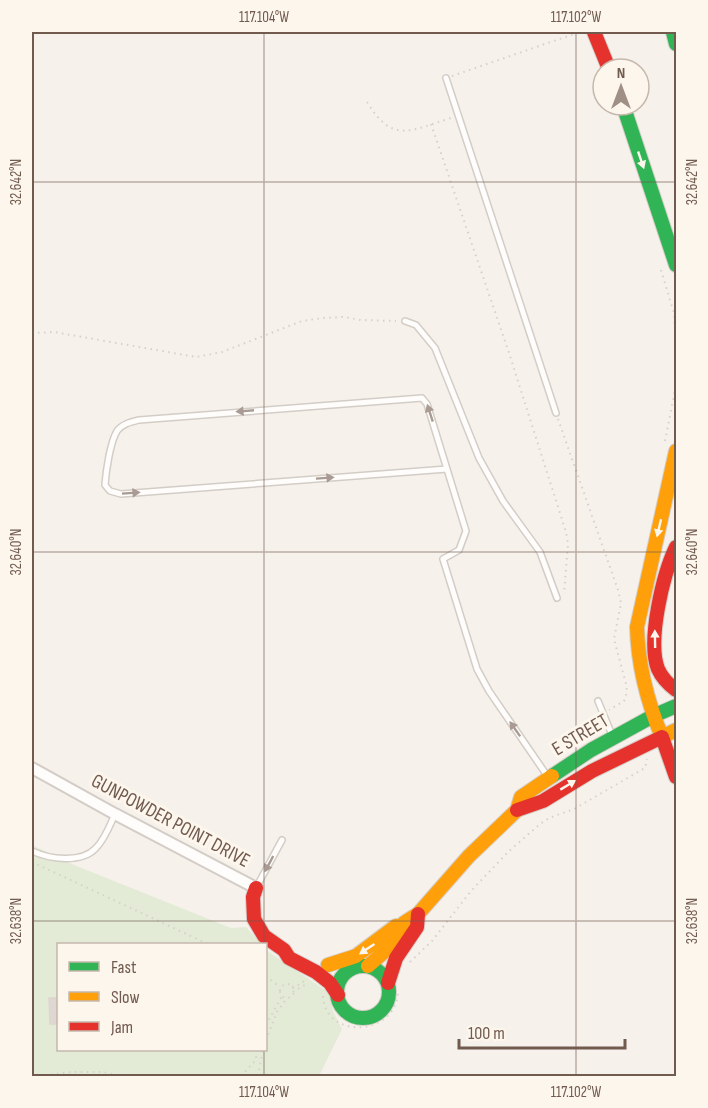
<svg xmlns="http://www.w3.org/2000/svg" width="708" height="1108" viewBox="0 0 708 1108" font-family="'Sofia Sans Condensed',sans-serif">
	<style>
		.green { fill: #e3ebd7 }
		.building { fill: #dfd7d1; stroke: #ded5ce; stroke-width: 1.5 }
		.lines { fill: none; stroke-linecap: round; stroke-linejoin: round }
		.lane-casing { stroke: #d3cdc6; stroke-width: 8 }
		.street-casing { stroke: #d3cdc6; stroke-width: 14 }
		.fast-casing { stroke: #d5cec8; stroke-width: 16 }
		.slow-casing { stroke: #d5cec8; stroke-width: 16 }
		.jam-casing { stroke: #d5cec8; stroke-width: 16 }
		.path { stroke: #d7d0cb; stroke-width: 2; stroke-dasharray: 1.5 4.5; stroke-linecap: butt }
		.lane { stroke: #fefdfc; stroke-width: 5 }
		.street { stroke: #fefdfc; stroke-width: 10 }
		.fast { stroke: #30b455; stroke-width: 14 }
		.slow { stroke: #ff9f0a; stroke-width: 14 }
		.jam { stroke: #e5322d; stroke-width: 14 }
		.oneway { fill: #fdf6ed }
		.oneway2 { fill: #a99b94 }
		.ticks { fill: none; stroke: #715a4e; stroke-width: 1.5; stroke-opacity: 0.45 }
		.labels { text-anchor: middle; stroke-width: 6; stroke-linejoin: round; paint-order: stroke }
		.street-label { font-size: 20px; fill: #715a4e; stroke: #fdf6ed }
		.neatline { fill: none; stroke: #715a4e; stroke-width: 2 }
		.ticks-label { font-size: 15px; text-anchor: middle; fill: #715a4e }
	</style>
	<rect width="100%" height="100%" fill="#f6f1eb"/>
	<path class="green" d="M32,845L74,865L231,928L246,927L261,944H58V1050H266V950L328,992L333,1011L342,1029L319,1076H32Z"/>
	<path class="building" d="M49,998H58V1024H50Z"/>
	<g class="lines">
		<g class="lane-casing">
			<path id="lane" d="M446,78L556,413
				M405,321L416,325L435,348L479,458L503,501L540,552L557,598
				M447,469L121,494L110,491L105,485C106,471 110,443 117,431C122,424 131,422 139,420L422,398L427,404L466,531L459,550L443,559L477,669L489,691L548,777
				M598,701L612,735
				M32,851C49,859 81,864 96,848C105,839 110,825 115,814
				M257,886L282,840"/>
		</g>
		<g class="street-casing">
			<path id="street" d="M32,768L115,814L256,888"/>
		</g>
		<g class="fast-casing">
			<path id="fast" d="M673,32L676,44
				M623,105L676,265
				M653,716L676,706
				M552,776L591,750L653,716
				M337 992a26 26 0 1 1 52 0a26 26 0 1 1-52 0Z"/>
		</g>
		<g class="slow-casing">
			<path id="slow" d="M662,737L676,730
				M662,737C647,701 638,666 637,627L676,451
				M328,965L356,956L396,926
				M368,966L385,951L404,923L418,914L469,856L517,810L521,797L552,776"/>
		</g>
		<g class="jam-casing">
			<path id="jam" d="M594,32L609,69
				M676,547C663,574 647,641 658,669C662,678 668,684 676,690
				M517,810L543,801L592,771L662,737L676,777
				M256,888L253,897L254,919L264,936L284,950L289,958L316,972L330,983L338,995
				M388,983L396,958L417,927L418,914"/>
		</g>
		<path class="path" d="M452,76L577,33
			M598,80L603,93
			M367,102C393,145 411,130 451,118
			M431,124L509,353L566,532L568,544L564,594
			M661,270L674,313L676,344
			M32,333L54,332L196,357L222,352L302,321L322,318L344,317L361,320L396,321
			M558,419L618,590L621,603L614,639L626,684L627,692L624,701L609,710
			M665,441L676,385
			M32,862L208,944
			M410,962L432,941L471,891L508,852L540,824L549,818L574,809L645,768L647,759
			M266,976L280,987
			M280 991a7 7 0 1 1 14 0a7 7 0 1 1-14 0Z
			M292,987L301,984L305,980
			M293,992L308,983
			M323,996C325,1041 398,1036 398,990
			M266,1025L282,996
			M266,1040L277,1012L287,998
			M39,1076L72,1072H103L121,1076
			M241,1076L255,1061L258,1050
			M258,1076L263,1050"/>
		<use href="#lane" class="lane"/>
		<use href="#street" class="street"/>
		<use href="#fast" class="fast"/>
		<use href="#slow" class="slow"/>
		<use href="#jam" class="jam"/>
	</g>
	<defs><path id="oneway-solid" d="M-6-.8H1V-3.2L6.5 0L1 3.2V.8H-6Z" transform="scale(1.5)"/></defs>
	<g class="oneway">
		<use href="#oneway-solid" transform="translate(641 160) rotate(71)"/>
		<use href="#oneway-solid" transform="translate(659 528) rotate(103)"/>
		<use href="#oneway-solid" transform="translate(655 639) rotate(-91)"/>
		<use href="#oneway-solid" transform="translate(568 785) rotate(-31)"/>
		<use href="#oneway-solid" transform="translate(367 949) rotate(146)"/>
	</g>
	<g class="oneway2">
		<use href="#oneway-solid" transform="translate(245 411) rotate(175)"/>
		<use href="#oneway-solid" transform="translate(430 413) rotate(-108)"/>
		<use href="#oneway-solid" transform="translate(325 478) rotate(-4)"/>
		<use href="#oneway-solid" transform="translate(131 493) rotate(-4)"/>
		<use href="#oneway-solid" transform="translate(515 729) rotate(-125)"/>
		<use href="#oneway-solid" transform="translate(269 864) rotate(118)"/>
	</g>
	<path class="ticks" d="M264,32V944M576,32V1076M32,182H676M32,552H676M32,921H676M264,1050V1076"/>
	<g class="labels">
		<g class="street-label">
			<text transform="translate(580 734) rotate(-31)" y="7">E STREET</text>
			<text transform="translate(171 820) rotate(28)" y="7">GUNPOWDER POINT DRIVE</text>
		</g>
	</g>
	<rect width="708" height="1108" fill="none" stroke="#fdf6ed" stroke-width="66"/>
	<rect x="57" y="943" width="210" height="108" fill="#fdf6ed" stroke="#c5b8ad" stroke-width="1.5"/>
	<rect x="69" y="962" width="30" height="9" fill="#30b455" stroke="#c5b8ad" stroke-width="1.5"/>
	<text x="111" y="973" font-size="18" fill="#715a4e">Fast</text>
	<rect x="69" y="992" width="30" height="9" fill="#ff9f0a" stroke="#c5b8ad" stroke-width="1.5"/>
	<text x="111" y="1003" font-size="18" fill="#715a4e">Slow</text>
	<rect x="69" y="1022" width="30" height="9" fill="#e5322d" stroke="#c5b8ad" stroke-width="1.5"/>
	<text x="111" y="1033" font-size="18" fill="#715a4e">Jam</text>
	<g transform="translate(621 87)"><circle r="28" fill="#fdf6ed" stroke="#c5b8ad" stroke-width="1.5"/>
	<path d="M0-4.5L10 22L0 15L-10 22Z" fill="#a08f85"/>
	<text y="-9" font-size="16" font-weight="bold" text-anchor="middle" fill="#715a4e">N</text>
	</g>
	<path d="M459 1039v9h166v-9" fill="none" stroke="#715a4e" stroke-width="3"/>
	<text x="468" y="1039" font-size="18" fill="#715a4e" stroke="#fdf6ed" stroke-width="4.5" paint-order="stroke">100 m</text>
	<rect x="33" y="33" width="642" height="1042" class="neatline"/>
	<g class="ticks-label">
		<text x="264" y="22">117.104°W</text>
		<text x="576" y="22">117.102°W</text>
		<text transform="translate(16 182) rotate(-90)" y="5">32.642°N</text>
		<text transform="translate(692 182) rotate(-90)" y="5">32.642°N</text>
		<text transform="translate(16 552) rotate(-90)" y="5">32.640°N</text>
		<text transform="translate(692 552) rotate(-90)" y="5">32.640°N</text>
		<text transform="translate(16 921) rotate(-90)" y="5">32.638°N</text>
		<text transform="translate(692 921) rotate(-90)" y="5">32.638°N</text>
		<text x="264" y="1097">117.104°W</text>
		<text x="576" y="1097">117.102°W</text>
	</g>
</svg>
